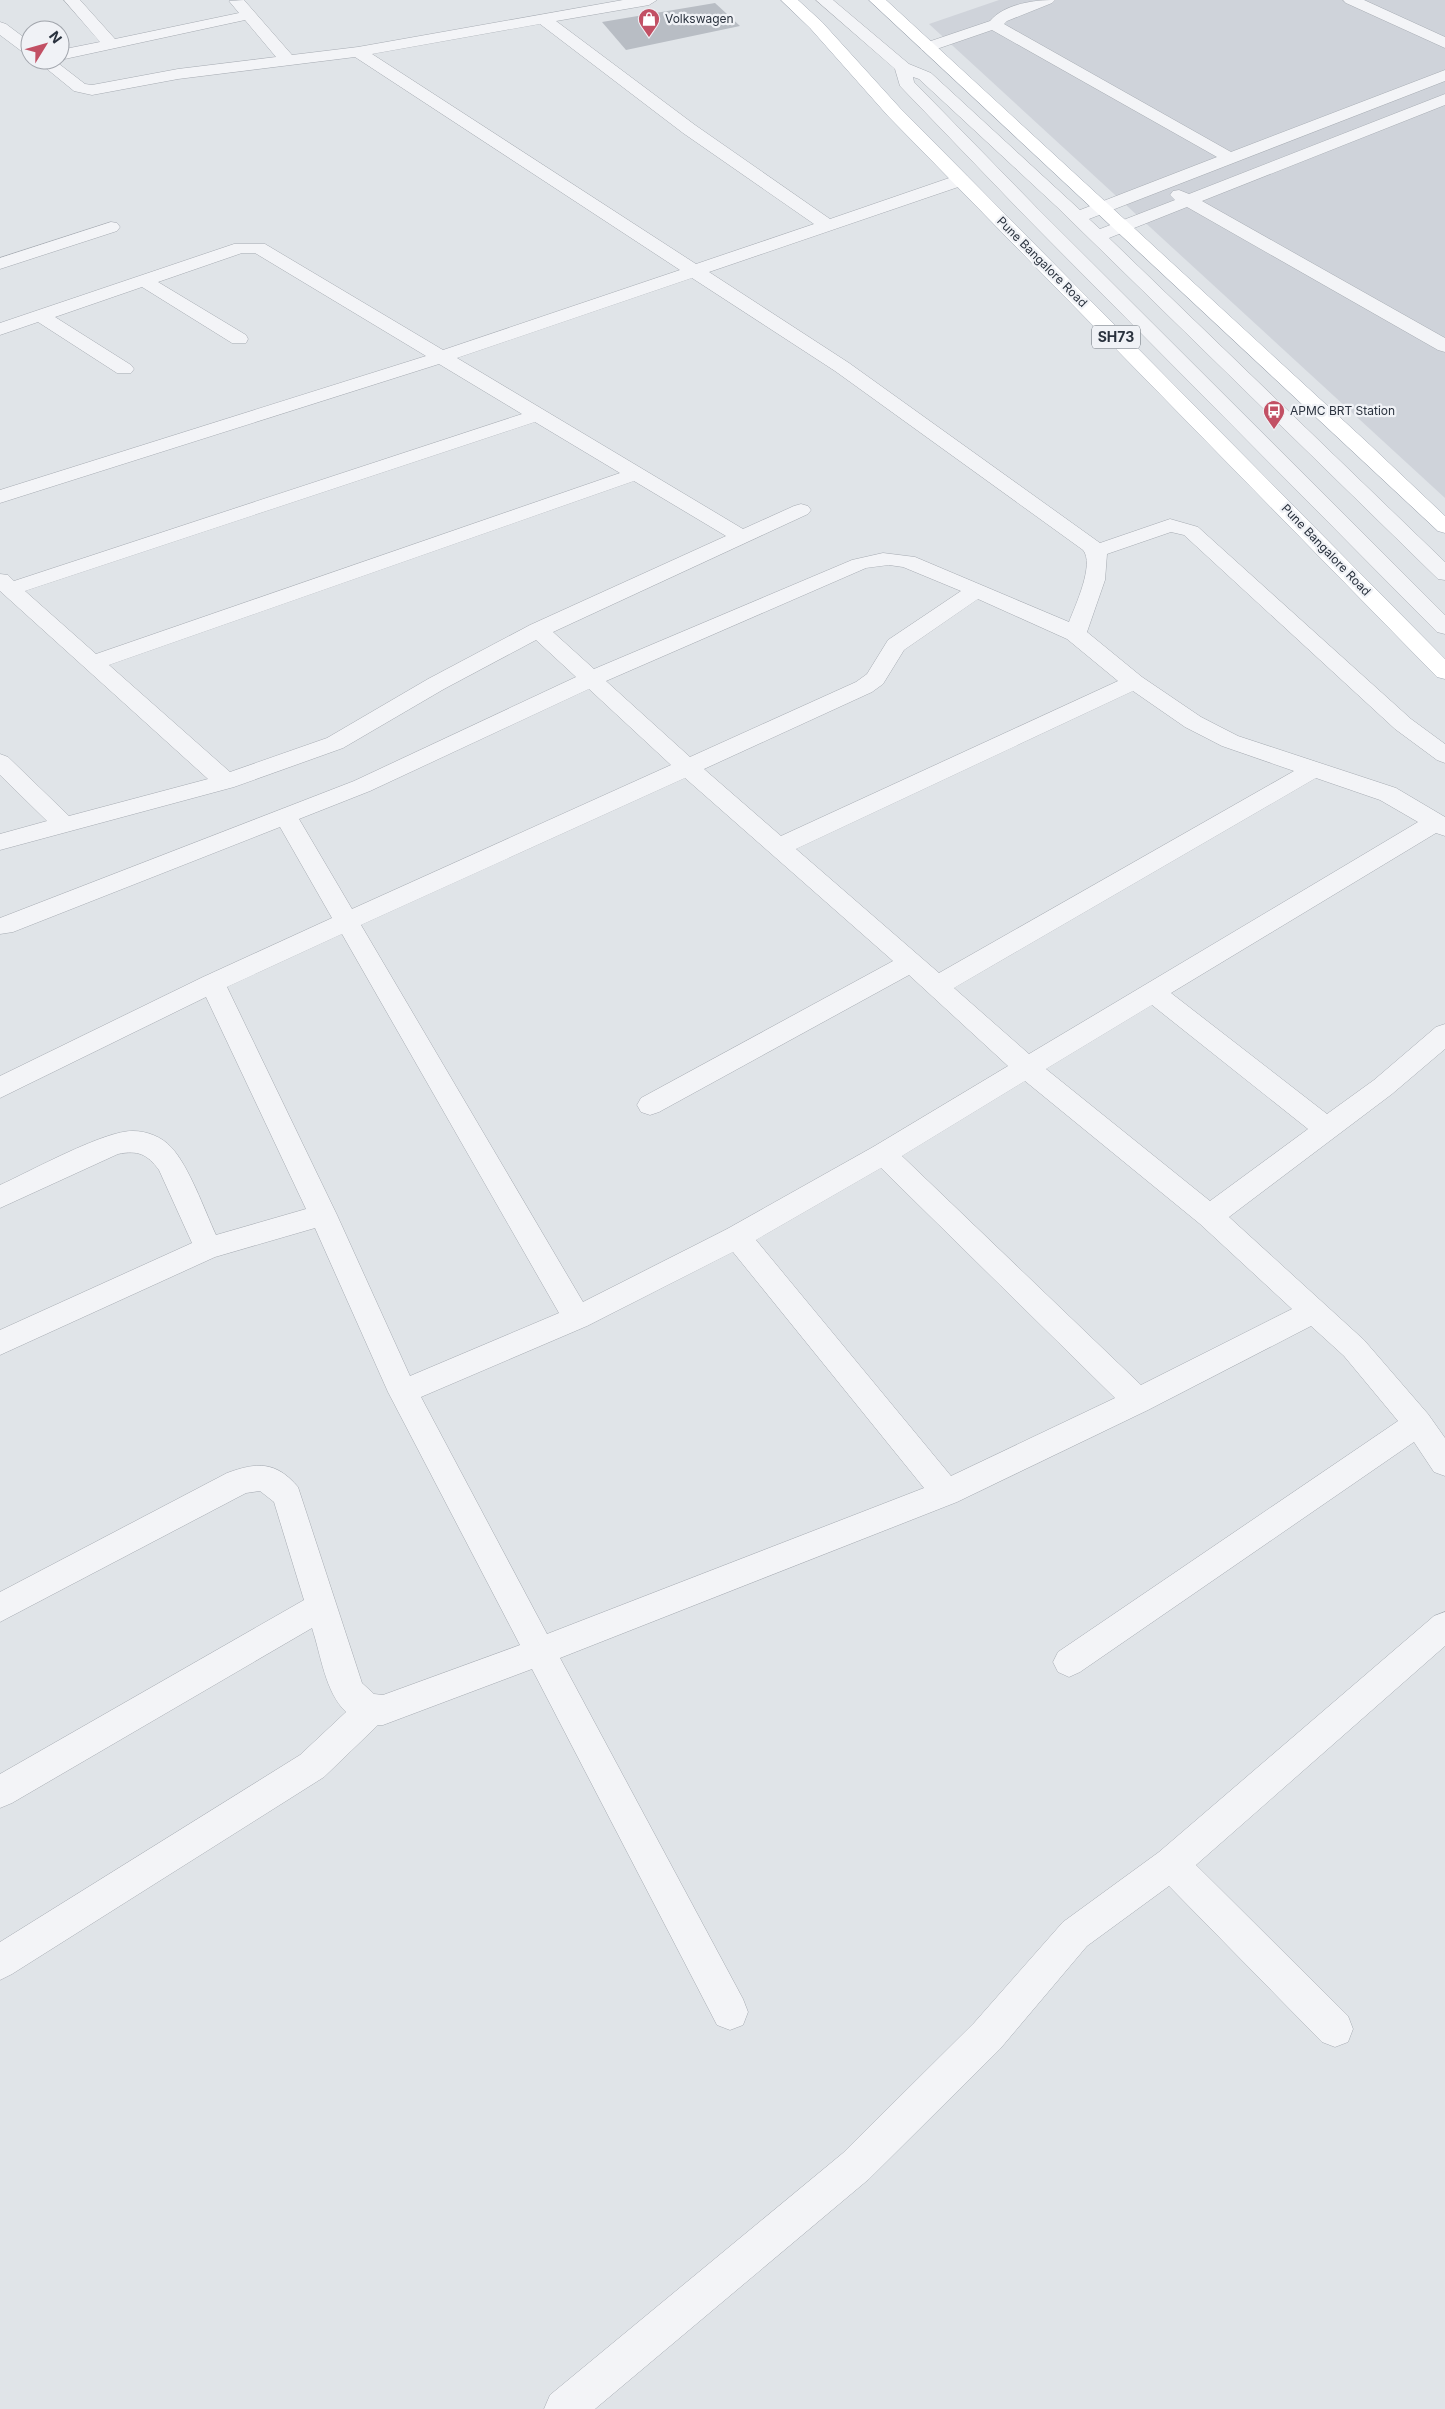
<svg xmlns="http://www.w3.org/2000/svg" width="1445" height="2409" viewBox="0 0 1445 2409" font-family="Inter,sans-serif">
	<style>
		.built { fill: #cfd3da }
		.building { fill: #b8bdc4 }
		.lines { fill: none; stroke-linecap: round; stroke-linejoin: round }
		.minor-casing { stroke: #a6abb2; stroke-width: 1 }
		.major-casing { stroke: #a1a8b3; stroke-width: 1 }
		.minor { fill: #f3f4f7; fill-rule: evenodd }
		.major { fill: #fff; fill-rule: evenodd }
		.labels { text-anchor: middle; stroke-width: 4.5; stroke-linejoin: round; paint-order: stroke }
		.far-poi-label { font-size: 12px; fill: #2a323e; stroke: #f0f2f6; text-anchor: start }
		.far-street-label { font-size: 12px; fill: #2a323e; stroke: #f0f2f6 }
		.shield { fill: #f0f2f6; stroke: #656c75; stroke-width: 1 }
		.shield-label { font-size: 14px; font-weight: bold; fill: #2a323e }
	</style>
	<rect width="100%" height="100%" fill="#e0e4e8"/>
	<path class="built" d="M999,0H1445V498L929,24Z"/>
	<path class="building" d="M715,3L740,26L626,50L602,22Z"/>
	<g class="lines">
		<g class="minor-casing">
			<path id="minor" d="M64,0H80L115,39L239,13L229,1L244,0L292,55L358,47L623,0H657L649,5L556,21L695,125L830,219L955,176H967L970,180L967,184L709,272L849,363L1100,543L1170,519L1198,527L1411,719L1445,744V763L1437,760L1395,729L1184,535L1171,532L1107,554L1105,580L1087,632L1142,677L1201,717L1238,736L1396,788L1445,817V836L1436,833L1171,993L1327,1114L1374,1080L1436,1027L1445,1024V1049L1392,1094L1229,1217L1364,1340L1428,1414L1445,1438V1476L1434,1472L1414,1442L1080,1672L1069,1677L1058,1672L1053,1662L1058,1652L1398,1421L1344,1356L1311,1326L1148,1410L957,1502L560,1658L743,1999L748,2012L743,2025L730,2030L717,2025L532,1669L383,1725H378L324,1777L12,1974L0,1980V1942L300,1755L346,1712C325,1692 321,1655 312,1628L12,1803L0,1808V1774L304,1600L274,1502L260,1491L246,1493L0,1622V1592L227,1473C257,1462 276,1461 298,1487L362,1683L374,1694L383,1695L520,1645L388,1392L315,1228L215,1257L0,1355V1330L192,1243L159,1170C147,1154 138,1150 118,1154L0,1208V1185C29,1172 105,1130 133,1131C147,1131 162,1137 171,1147C189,1166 204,1209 216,1235L306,1209L206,997L0,1098V1076L203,977L332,918L280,827L13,932L0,934V918L354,781L576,677L536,640L444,689L343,748L234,787L0,850V834L47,821L0,775V754L8,757L69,816L208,779L0,591V574L8,575L14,581L522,414L439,364L0,503V490L426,356L255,253H242L158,282L246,335L248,339L246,343H232L142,287L55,317L131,365L134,369L131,373H117L38,322L0,335V323L234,244H265L443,350L680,270L355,57L178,79L92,95L74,91L36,60H54L85,84L92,85L178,69L276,57L245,20L60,60V50L100,42ZM540,24L683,133L814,224L696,264L372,54ZM692,278L835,371L1083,550C1095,564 1075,606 1069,622L915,557L883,553L852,560L594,669L553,632L808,514L811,510L808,506L801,504L794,506L743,529L457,358ZM535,422L620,473L96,654L25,591ZM634,481L726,536L530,625L428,679L327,738L230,772L109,665ZM889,565L903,567L961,591L888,640L867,674L856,682L690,757L606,681L866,568ZM978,599L1067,639L1118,681L781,836L704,769L872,692L883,684L904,650ZM589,689L671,765L352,909L299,819L370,791ZM1133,691L1185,727L1222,746L1294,771L939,973L796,849ZM685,778L893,961L641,1098L637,1105L641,1112L650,1115L659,1112L909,975L1008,1066L873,1147L727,1229L583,1302L361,925ZM1316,778L1380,800L1418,822L1029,1054L954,988ZM342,934L559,1313L410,1376L337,1215L227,987ZM1152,1005L1308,1129L1210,1201L1046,1069ZM1025,1081L1200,1224L1292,1309L1141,1385L902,1156ZM881,1168L1115,1398L951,1476L756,1240ZM733,1252L924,1488L547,1634L421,1397L587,1326Z
				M816,0H833L909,64L931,73L1080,210L1217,157L992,30L928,52L922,50L920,47L922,44L990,21C1004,4 1034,0 1055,0L1052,3L1007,21L1004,24L1231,152L1445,70V81L1089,219L1100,229L1175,200L1170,195L1173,191L1179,190L1189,194L1445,94V105L1202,201L1445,338V352L1438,350L1187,207L1109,238L1445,562V580L1438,579L1057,207L919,79L913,77L914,82L1037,208L1445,615V634L1437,632L1025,216L900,86L895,69Z
				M1343,0H1364L1445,37V48L1346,3Z
				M0,22L6,24L30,42V55L24,53L0,35Z
				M111,222L117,223L120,227L117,231L0,269V258Z
				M1445,1612V1646L1196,1865L1348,2016L1353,2029L1348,2042L1335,2047L1322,2042L1169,1886L1087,1946L1000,2049L869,2179L595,2409H544L550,2395L843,2153L974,2023L1063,1922L1159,1852L1434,1616Z"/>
		</g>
		<g class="major-casing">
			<path id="major" d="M781,0H798L822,22L900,108L1445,659V679L1437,677L888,116L810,28Z
				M869,0H886L1369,444L1445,516V533L1438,531Z"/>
		</g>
		<use href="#minor" class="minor"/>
		<use href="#major" class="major"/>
	</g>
	<defs>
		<g id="shop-pin" transform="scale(1.125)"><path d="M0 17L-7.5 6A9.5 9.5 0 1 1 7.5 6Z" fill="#c25064" stroke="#f0f2f6"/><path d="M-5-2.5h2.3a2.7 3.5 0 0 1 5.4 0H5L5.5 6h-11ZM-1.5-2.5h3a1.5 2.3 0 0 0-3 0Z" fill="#fff"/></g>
		<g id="bus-pin" transform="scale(1.125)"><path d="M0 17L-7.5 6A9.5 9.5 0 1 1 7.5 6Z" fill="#c25064" stroke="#f0f2f6"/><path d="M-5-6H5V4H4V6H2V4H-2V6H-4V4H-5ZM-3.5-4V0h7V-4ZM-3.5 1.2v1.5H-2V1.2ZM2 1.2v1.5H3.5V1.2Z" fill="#fff"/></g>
	</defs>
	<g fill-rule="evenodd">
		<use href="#shop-pin" x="649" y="19"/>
		<use href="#bus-pin" x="1274" y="411"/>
	</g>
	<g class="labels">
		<g class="far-poi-label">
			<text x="665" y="23">Volkswagen</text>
			<text x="1290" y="415">APMC BRT Station</text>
		</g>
		<g class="far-street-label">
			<text transform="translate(1042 262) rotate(45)" y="4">Pune Bangalore Road</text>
			<text transform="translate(1326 550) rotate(46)" y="4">Pune Bangalore Road</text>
		</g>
		<rect class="shield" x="1092" y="325.5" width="48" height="23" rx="4"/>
		<g class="shield-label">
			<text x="1116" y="342">SH73</text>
		</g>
	</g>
	<g transform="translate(45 45) rotate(53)"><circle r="24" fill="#f0f2f6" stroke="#a1a5ac"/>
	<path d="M0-4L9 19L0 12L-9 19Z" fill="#c25064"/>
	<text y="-8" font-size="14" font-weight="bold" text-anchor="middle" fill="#2a323e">N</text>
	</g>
</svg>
